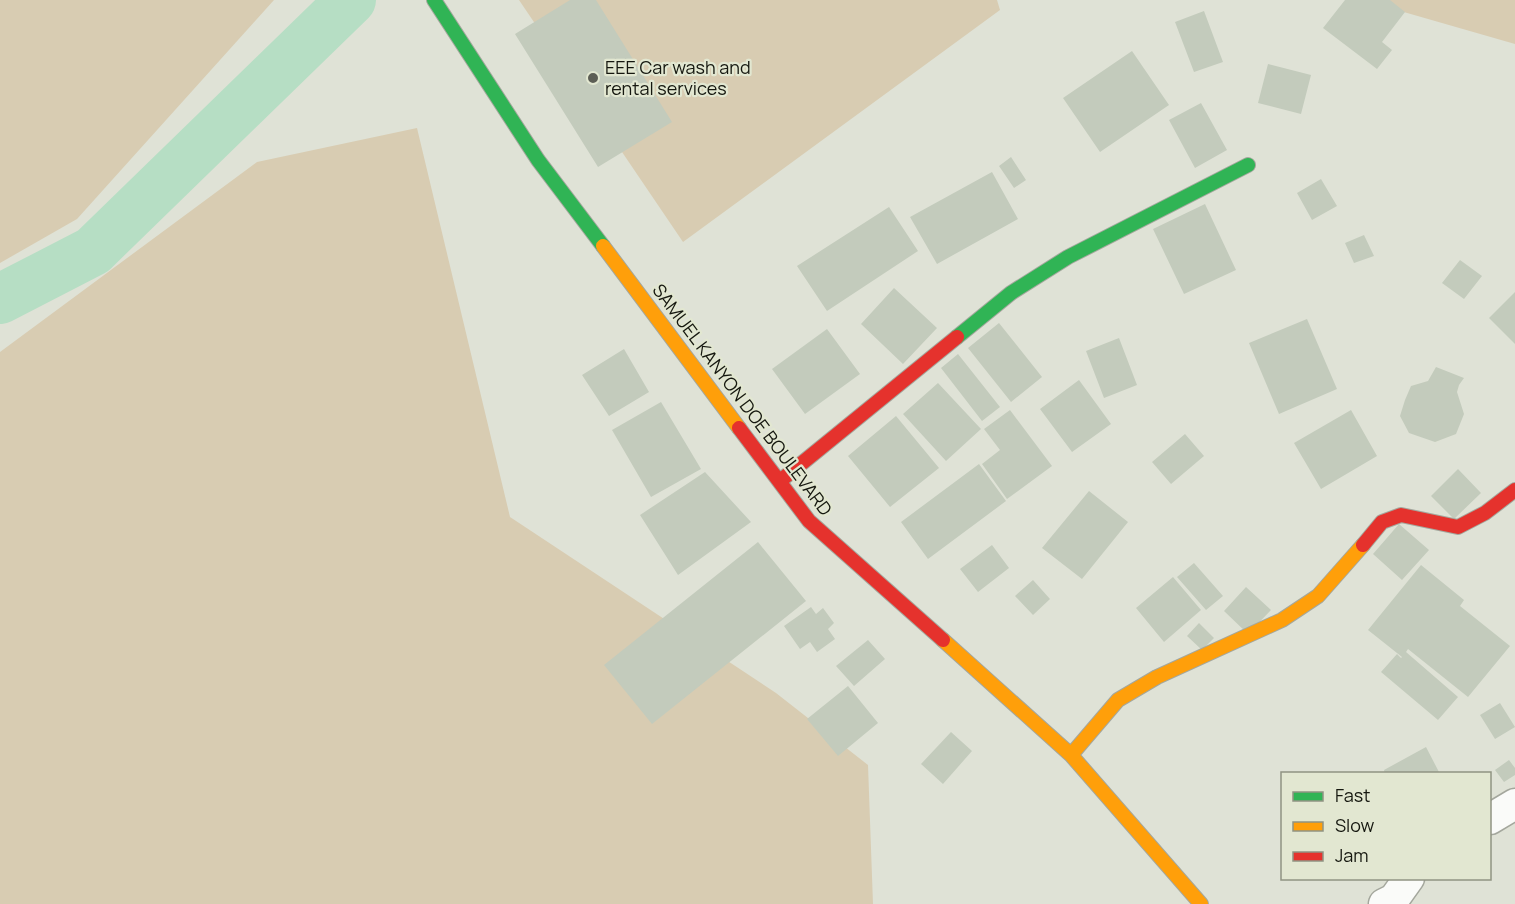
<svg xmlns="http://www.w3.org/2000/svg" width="1515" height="904" viewBox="0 0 1515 904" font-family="Manrope,sans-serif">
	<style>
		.green { fill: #d8ccb2 }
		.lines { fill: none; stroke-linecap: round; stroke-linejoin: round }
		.river { stroke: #b6dec4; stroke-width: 50 }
		.building { fill: #c3cbbc }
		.street-casing { stroke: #a4a79d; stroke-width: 33 }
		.fast-casing { stroke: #a4a79d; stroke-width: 16 }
		.slow-casing { stroke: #a4a79d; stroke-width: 16 }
		.jam-casing { stroke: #a4a79d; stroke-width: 16 }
		.street { stroke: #fafbf9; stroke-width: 30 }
		.fast { stroke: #30b455; stroke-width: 14 }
		.slow { stroke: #ff9f0a; stroke-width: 14 }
		.jam { stroke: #e5322d; stroke-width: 14 }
		.poi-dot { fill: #5c5e55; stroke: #e2e7d1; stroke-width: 2 }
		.labels { text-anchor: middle; stroke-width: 4.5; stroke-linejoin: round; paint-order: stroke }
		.poi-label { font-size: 18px; fill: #15170f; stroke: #e2e7d1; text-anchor: start }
		.street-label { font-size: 18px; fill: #15170f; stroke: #e2e7d1 }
	</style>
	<rect width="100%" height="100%" fill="#dfe2d6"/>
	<path class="green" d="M0,0H274L77,219L0,263Z
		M519,0H997L1000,10L683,242Z
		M1362,0H1515V44Z
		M417,128L510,517L776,693L868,765L873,904H0V352L257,162Z"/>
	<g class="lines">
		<path class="river" d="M0,299L93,251L351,0"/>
	</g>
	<path class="building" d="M570,0H596L672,122L598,167L515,34Z
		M1345,0H1390L1405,12L1382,42L1392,50L1377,69L1323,28Z
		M1204,11L1223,62L1194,72L1175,22Z
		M1132,51L1169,105L1100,152L1063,98Z
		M1268,64L1311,75L1301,114L1258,103Z
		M1201,103L1227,150L1195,168L1169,120Z
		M1011,157L1026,180L1014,188L999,166Z
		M992,172L1018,219L937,264L910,217Z
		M1321,179L1337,206L1312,220L1297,193Z
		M1205,204L1236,270L1184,294L1153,229Z
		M889,207L918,251L827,311L797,266Z
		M1364,235L1374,256L1354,263L1345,243Z
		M1460,260L1482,276L1464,299L1442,283Z
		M894,288L937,328L903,364L861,324Z
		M1515,292V344L1489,318Z
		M1307,319L1337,389L1279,414L1249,343Z
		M999,323L1042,377L1011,402L968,348Z
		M827,329L860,374L805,414L772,369Z
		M1119,338L1137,385L1104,398L1086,351Z
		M624,349L649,392L609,416L582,375Z
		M958,354L1000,407L982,421L941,368Z
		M1436,367L1464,378L1459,385L1457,392L1464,414L1456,434L1435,442L1409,433L1400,416L1405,400L1411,386L1428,381Z
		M1079,380L1111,424L1072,452L1040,409Z
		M938,383L981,429L946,461L903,414Z
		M661,402L701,469L651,497L612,430Z
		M1010,410L1052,466L1007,499L982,464L1000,450L984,429Z
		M1351,410L1377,456L1321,489L1294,443Z
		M896,416L939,468L890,507L848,456Z
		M1185,434L1204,456L1171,484L1152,462Z
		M979,464L1006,501L928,559L901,522Z
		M1458,469L1481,493L1454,519L1431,496Z
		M705,472L751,522L678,575L640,515Z
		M1089,491L1128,522L1082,579L1042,548Z
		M1399,524L1429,550L1402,580L1373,554Z
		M758,542L806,601L652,724L604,665Z
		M992,545L1009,568L978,592L960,569Z
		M1194,563L1223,596L1206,610L1177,577Z
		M1421,565L1464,600L1460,606L1510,646L1468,697L1408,649L1406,652L1458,697L1438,720L1381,672L1397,654L1401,658L1402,657L1368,630Z
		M1173,577L1201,610L1164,642L1136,608Z
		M1033,580L1050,599L1033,615L1015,596Z
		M1246,587L1271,610L1248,634L1224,611Z
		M811,607L816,614L823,608L834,623L828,629L835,639L817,652L810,642L800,649L784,626Z
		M1199,623L1214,638L1202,650L1187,636Z
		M868,640L885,659L854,686L836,666Z
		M848,686L878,723L838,756L807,719Z
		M1500,703L1515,727L1495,739L1480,715Z
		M951,732L972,751L943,784L921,764Z
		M1426,747L1440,774H1385L1384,770Z
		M1509,760L1515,768V775L1504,782L1495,770Z"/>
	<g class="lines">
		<g class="street-casing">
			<path id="street" d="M1490,819L1515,804
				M1384,904L1394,899L1409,878"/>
		</g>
		<g class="fast-casing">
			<path id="fast" d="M434,0L538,160L603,246
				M957,337L1011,293L1068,257L1248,165"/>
		</g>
		<g class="slow-casing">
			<path id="slow" d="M603,246L739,428
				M943,640L1071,755L1201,904
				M1071,755L1118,700L1157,677L1282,620L1318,596L1363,545"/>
		</g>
		<g class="jam-casing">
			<path id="jam" d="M739,428L809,521L943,640
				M780,481L957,337
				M1363,545L1382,522L1401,515L1458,527L1485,513L1515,490"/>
		</g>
		<use href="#street" class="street"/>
		<use href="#fast" class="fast"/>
		<use href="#slow" class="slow"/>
		<use href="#jam" class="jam"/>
	</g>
	<circle class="poi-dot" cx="593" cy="78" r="6"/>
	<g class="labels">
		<g class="poi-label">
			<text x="605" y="74">EEE Car wash and<tspan x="605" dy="21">rental services</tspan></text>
		</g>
		<g class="street-label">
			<text transform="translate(742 400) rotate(53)" y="6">SAMUEL KANYON DOE BOULEVARD</text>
		</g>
	</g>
	<rect x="1281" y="772" width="210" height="108" fill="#e2e7d1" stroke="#909483" stroke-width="1.5"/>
	<rect x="1293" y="792" width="30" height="9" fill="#30b455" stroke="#909483" stroke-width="1.5"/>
	<text x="1335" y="802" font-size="18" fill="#15170f">Fast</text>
	<rect x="1293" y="822" width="30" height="9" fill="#ff9f0a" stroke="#909483" stroke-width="1.5"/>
	<text x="1335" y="832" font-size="18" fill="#15170f">Slow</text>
	<rect x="1293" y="852" width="30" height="9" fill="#e5322d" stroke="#909483" stroke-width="1.5"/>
	<text x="1335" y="862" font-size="18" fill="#15170f">Jam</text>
</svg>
